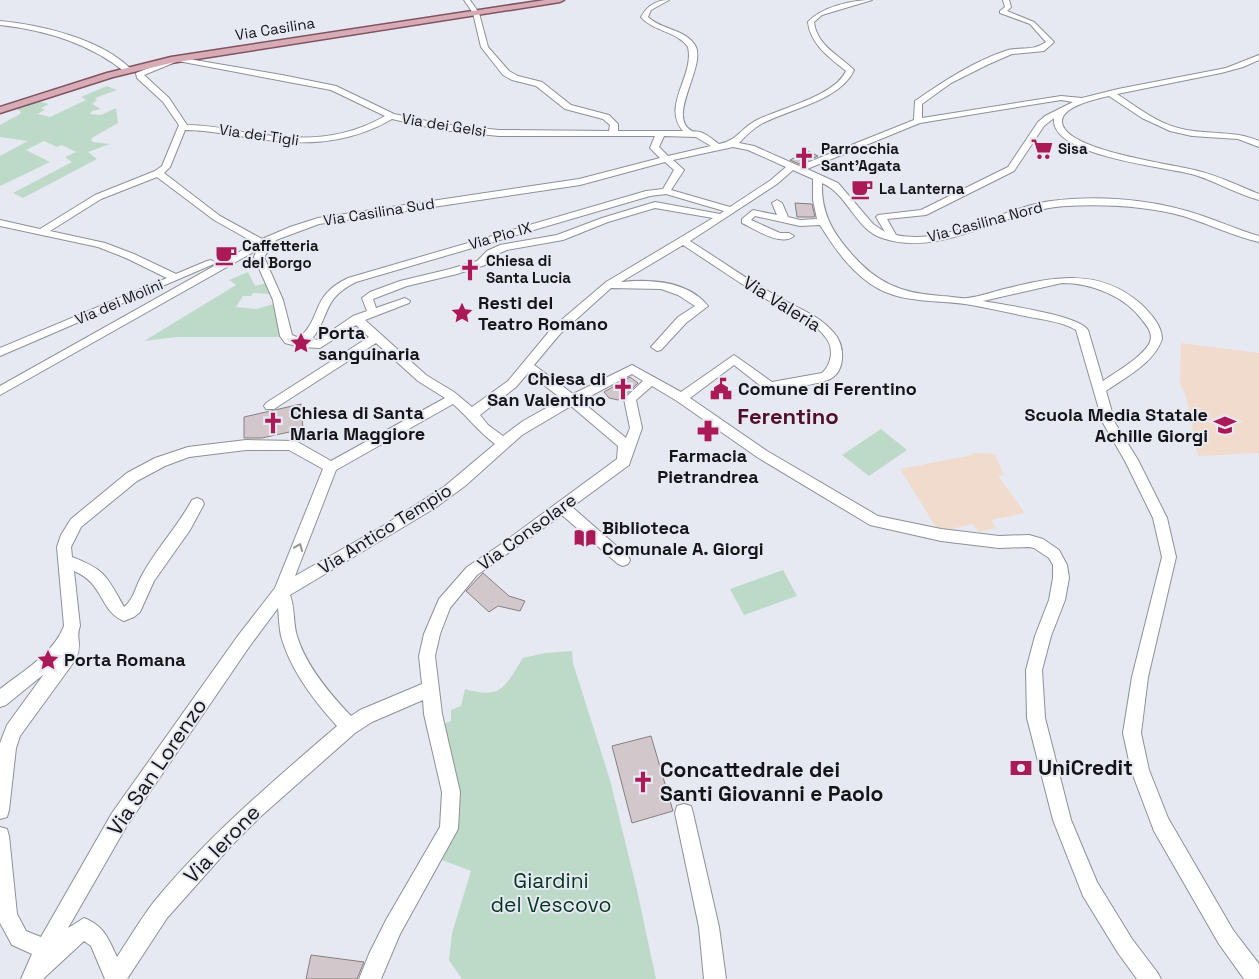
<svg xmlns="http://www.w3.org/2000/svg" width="1259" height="979" viewBox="0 0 1259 979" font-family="'Space Grotesk',sans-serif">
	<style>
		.education { fill: #f0dbcd }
		.green { fill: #bddac8 }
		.building { fill: #d2c7cb; stroke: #887e81 }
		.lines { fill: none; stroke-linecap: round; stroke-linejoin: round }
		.minor-casing { stroke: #8d9098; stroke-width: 2 }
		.major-casing { stroke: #815360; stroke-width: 3 }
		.minor { fill: #fff; fill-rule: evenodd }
		.major { fill: #d7acb7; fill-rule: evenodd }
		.oneway { stroke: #959697 }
		.labels { text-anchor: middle; stroke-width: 4; stroke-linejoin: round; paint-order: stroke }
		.far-street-label { font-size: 15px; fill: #141518; stroke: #e7e9f2 }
		.far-poi-label { font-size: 15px; font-weight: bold; fill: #141518; stroke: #e7e9f2; text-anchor: start }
		.poi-label { font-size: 18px; font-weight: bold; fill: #141518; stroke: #e7e9f2; text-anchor: start }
		.street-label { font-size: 18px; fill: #141518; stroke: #e7e9f2 }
		.near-street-label { font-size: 21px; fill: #141518; stroke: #e7e9f2 }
		.near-poi-label { font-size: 21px; font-weight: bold; fill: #141518; stroke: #e7e9f2; text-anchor: start }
		.near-park-label { font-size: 21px; fill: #00361f; stroke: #e7e9f2 }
		.district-label { font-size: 22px; font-weight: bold; fill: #520f29; stroke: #e7e9f2 }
	</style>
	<rect width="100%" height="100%" fill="#e7e9f2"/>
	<path class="education" d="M1181,343L1259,353V453L1198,456L1186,396L1180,383Z
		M972,453L995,454L1004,475L998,476L1025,513L991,520L996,528L979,532L973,524L939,532L900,469L972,455Z"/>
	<path class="green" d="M107,86L117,90L95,98L97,100L92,104L101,109L92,111L90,114L101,115L116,108L118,123L92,138L91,140L93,142L110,144L88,152L97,159L23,198L13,193L72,162L65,157L76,152L62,145L57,147L44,141L26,150L50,162L0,186V156L28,141L0,137V125L20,114L21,112L15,108C29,103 34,99 49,104L41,108L45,110L37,114L50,117L86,100L81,97Z
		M248,272L255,286L266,283L271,294L253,293L251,296H243L236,307L256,309L274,304L281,337H176L144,341L236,285L229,280Z
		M881,429L907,450L869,476L842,455Z
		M783,570L797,596L744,615L730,589Z
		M572,651L573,663L610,780L637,890L656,979H462L449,960L452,933L471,871L434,857L451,838L436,726L451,721V710L461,706L465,689C502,700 505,686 523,658L545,653Z"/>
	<path class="building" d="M808,151L818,156L799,164L790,160Z
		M795,203L812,204L815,217H797Z
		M630,377L638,383L622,398L618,400L609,398L604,392Z
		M301,404L303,429L262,438H244V417Z
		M483,573L509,596L525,601L520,611L498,606L489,612L466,591Z
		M651,736L673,811L632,823L612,746Z
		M311,955L364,962L357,979H306Z"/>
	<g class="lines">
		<g class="minor-casing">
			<path id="minor" d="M464,0H470L479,13L488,47L509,71L518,76L542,82L571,105L609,115L618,124V131H683C661,105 695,76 688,47C677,31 654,32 641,17C647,6 656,0 669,0L651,10L648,17C661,30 687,29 696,47C705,68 666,118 692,131C694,132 697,131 700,132C707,134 713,140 719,144C737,141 741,128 757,120C781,108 835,96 846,71C830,58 810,44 808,22C821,7 852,0 872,0L822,15L814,22C817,46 839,55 854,70C841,100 790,109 763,123C754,128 746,135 739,143L754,146L799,166L914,120L915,101C944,81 974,61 1008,50C1022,47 1034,51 1046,42L1030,24L1000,13V11L1005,7L1003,0H1009L1011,7L1007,11L1034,22L1054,42L1044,51L1012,54L989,64L951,83L922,104V118L1061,96L1082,98L1118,89L1226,68L1259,55V60L1243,67L1221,73L1117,94C1137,107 1158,124 1182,129C1208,135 1234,130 1259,141V147L1238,139L1192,136L1170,131L1142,118L1109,96C1097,99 1061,106 1062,122C1064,151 1174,164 1198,171C1219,176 1239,186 1259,194V200C1237,194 1217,182 1195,175C1169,167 1049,157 1054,118L1044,126L1014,171L926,215L887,219L896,235C949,246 1000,208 1051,201C1095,195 1145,199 1187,211C1212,218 1235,229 1259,236V242C1233,236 1209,224 1183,216C1146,206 1105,204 1066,206C1006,209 942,259 882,238C855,229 848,194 822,183C821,211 831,230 849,251C876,283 900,293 941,296C949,296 959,299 967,298C979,297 992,292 1004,289C1053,277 1099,267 1141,304C1150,313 1162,325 1162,339C1154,363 1126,377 1106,391L1115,423L1138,460L1167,518L1176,557L1148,677L1141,733L1149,770L1168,818L1233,930L1259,964V979H1244L1219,944L1154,831L1131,770L1123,733L1132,677L1162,557L1153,518L1125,461L1103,423L1076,330C1061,321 1042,320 1025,316C1005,312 985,307 965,304C936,300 906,303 879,289C853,275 835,249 820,225L800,226L755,216L751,220L780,233H789L794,236C781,247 755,229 742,223V219L753,210L777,215L772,203L777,200L782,203L788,217L800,220L817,219L813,200V179L793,170L777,184L690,241C720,260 749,281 780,298C799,309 819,315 834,333C845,345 846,371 830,379C818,385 784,388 770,391L766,390L734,365L690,398L767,451L878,516L941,529L999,536L1029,535L1043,539L1059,550L1067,565L1069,578L1065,600L1051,636L1042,670L1045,718L1071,820L1097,882L1132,939L1157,972L1161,979H1137L1118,953L1083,896L1053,820L1027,718L1026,670L1035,636L1049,600L1053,578V565L1049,558L1034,548L1029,547L999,548L941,541L870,525L757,457L677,401L652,386L636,400L642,428L629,465L572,507L628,556L630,560L628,564L623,566L618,564L562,515L477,575L450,608L440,634L435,656L442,714L460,792L458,829L400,934L381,979H359L369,954L386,920L440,827L442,792L424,714L423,700L372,722L355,733L260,817L232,845L167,918L127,979H105L91,946L84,941L43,979H21L32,954L12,945L0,923V827L7,829L9,836L17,914L26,931L41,937L112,813L237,637L275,588L323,469L289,450H246L189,457L165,466L137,481L81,527L71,547L72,557C106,570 107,577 124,607C133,600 135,589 140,579C154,551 177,528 192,500L197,498L202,500L204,504L190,530L154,581L140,612L134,617L124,621C100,612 104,583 74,571L80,626C75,639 83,642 76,659L20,736L16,748L9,810L7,817L0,819V743L7,725L44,674L6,705L0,707V689C23,671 53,654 64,626L57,547L61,535L71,519L127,473L155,458L188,447L246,440L296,441L331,461L445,398L418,381L376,343L274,409H266L264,406L266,403L369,337L356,325L320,348L300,347L285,343L280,336L273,300L254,257L257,250L0,395V386L255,243L214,220L157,177L101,199L50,231L105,243L134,254L176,274L207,261L211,260L216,263L0,356V348L167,278L126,258L98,247L0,226V220L40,229L95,195L155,171L162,166L179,125L163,102L137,78L136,73L177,57L282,75L336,86L394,114L441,124L499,130L609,131L610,125L603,119L565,109L536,86L512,80L503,75L481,47L473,13ZM178,61L331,90L385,116C340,142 297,140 248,133C228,129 208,125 187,125L169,98L144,75ZM1061,100L1073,102L1045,116L1038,122L1008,167L921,210L878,215L876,217L885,232L873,224L838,183L807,169L920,123ZM392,119L441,130L499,136H655L650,148L660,158L579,179L318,218L290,227L262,239L220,216L164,173L170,167L185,130C206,130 226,134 246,137C298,146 346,146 392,119ZM664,136L696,137L711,146L668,156L659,147ZM733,147L748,150L786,167L771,180L730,207L671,190L684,170L673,160ZM665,162L674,170L663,189L646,191L348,278C310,296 323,317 299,338L292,335L283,300L264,257L276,240L319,224L580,185ZM666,194L724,211L720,214L655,202L602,218L557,235L500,245L487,251L477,261L450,269L400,281L370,292L362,298L367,311L353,316L318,340L312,339C331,314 322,299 356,282L650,196ZM655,208L713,218L606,282L552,328L508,381L472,407L454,392L426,375L365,320L409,303L410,301L405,298L376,308L373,299L407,286L457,274L485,265L495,255L507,250L563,240L608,222ZM683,245C712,264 741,284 771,302C790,313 813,319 826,338C834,348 832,364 822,373L772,382L734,355L681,392L632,365L573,394L534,365L560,334L611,288L661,289L678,295L695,306L678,317L651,347L657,351L661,350L686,323L708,306C688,281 650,279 621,282ZM1062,283C1092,283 1125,296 1143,321C1148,327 1153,334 1150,342C1144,356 1116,372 1103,381L1088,330C1078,315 1004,305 983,301ZM528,373L562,399L523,421L503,436L488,425L480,415L516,387ZM632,374L643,381L624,399L630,428L626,438L581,401ZM453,404C468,417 479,432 495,444L445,486L383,526L295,576L336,470ZM571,406L618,446L617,459L500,545L467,567L439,599L424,634L419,656L422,684L360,710L351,716C330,694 306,666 297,636C293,623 295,608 290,595L435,508L465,486L522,435ZM278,608C279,617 279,627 281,636C290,669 314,701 337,726C272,782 207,837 153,903C140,920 129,939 117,957C108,938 104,926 84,918L68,928L126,827L249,647Z
				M0,21C42,25 102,39 132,70L125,72C89,43 45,30 0,25Z
				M684,804L691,806L693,813L719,927L726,979H704L699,927L675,813L677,806Z"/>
		</g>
		<g class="major-casing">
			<path id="major" d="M545,0H564L560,2L171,63L113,77L0,113V107L107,73L171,57Z"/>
		</g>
		<use href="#minor" class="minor"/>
		<use href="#major" class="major"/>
	</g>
	<defs><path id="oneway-chevron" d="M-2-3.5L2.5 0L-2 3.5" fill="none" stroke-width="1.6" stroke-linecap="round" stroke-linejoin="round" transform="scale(1.25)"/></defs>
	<use class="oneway" href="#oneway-chevron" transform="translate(299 547) rotate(-68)"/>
	<defs>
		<g id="supermarket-bare" transform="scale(1.725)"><path d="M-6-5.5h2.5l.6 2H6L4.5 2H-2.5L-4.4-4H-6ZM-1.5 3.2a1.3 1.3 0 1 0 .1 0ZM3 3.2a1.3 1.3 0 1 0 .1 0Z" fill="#a91a57" stroke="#e7e9f2" stroke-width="2.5" paint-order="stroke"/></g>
		<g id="church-bare" transform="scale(1.725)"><path d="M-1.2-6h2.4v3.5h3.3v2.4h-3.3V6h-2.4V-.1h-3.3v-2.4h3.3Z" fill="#a91a57" stroke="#e7e9f2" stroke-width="2.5" paint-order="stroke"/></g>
		<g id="cafe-bare" transform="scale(1.725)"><path d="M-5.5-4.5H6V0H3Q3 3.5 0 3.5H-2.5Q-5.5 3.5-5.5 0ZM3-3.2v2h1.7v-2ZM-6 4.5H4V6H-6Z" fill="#a91a57" stroke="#e7e9f2" stroke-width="2.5" paint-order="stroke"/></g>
		<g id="sight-bare" transform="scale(1.725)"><path d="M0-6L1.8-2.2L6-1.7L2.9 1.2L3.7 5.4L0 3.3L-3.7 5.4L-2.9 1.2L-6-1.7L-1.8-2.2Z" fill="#a91a57" stroke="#e7e9f2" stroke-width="2.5" paint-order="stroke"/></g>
		<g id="civic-bare" transform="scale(1.725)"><path d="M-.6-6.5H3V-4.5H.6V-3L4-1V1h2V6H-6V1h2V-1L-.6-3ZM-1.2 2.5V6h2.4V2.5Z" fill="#a91a57" stroke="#e7e9f2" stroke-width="2.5" paint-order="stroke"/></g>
		<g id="school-bare" transform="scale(1.725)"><path d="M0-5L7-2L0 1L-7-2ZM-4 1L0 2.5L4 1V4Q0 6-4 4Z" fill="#a91a57" stroke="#e7e9f2" stroke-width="2.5" paint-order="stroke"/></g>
		<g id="pharmacy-bare" transform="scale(1.725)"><path d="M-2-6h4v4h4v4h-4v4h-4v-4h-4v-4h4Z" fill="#a91a57" stroke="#e7e9f2" stroke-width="2.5" paint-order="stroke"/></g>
		<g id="library-bare" transform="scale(1.725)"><path d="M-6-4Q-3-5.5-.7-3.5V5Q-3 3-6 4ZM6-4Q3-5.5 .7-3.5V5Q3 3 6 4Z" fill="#a91a57" stroke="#e7e9f2" stroke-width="2.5" paint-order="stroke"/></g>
		<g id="bank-bare" transform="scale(1.725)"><path d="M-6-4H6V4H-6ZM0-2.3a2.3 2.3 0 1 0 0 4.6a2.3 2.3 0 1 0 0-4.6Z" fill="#a91a57" stroke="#e7e9f2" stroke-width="2.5" paint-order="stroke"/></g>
	</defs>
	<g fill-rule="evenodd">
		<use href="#supermarket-bare" x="1042" y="149"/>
		<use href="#church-bare" x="804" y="158"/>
		<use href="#cafe-bare" x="862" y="189"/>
		<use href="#cafe-bare" x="226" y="255"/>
		<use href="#church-bare" x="470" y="270"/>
		<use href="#sight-bare" x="462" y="313"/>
		<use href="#sight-bare" x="301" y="343"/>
		<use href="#church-bare" x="623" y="389"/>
		<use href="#civic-bare" x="721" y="389"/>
		<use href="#church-bare" x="273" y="423"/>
		<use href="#school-bare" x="1225" y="425"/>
		<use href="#pharmacy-bare" x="708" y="431"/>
		<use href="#library-bare" x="585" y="538"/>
		<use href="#sight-bare" x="48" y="660"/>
		<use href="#bank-bare" x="1021" y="768"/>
		<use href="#church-bare" x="643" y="782"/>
	</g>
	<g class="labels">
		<g class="far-street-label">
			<text transform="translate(275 29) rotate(-9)" y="5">Via Casilina</text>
			<text transform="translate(444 125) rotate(9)" y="5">Via dei Gelsi</text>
			<text transform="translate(259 135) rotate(8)" y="5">Via dei Tigli</text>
			<text transform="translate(379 212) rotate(-9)" y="5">Via Casilina Sud</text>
			<text transform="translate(985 222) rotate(-15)" y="5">Via Casilina Nord</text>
			<text transform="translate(500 236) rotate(-16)" y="5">Via Pio IX</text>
			<text transform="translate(119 302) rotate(-23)" y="5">Via dei Molini</text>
		</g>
		<g class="far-poi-label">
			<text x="821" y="154">Parrocchia<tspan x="821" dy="17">Sant'Agata</tspan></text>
			<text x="1058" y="154">Sisa</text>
			<text x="879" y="194">La Lanterna</text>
			<text x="242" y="251">Caffetteria<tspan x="242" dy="17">del Borgo</tspan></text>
			<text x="486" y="266">Chiesa di<tspan x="486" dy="17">Santa Lucia</tspan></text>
		</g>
		<g class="poi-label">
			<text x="478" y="309">Resti del<tspan x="478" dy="21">Teatro Romano</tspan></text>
			<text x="318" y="339">Porta<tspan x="318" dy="21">sanguinaria</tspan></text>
			<text x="606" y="385" text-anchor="end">Chiesa di<tspan x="606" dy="21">San Valentino</tspan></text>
			<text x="738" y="395">Comune di Ferentino</text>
			<text x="290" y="419">Chiesa di Santa<tspan x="290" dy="21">Maria Maggiore</tspan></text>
			<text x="1208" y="421" text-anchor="end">Scuola Media Statale<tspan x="1208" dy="21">Achille Giorgi</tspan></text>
			<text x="708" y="462" text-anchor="middle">Farmacia<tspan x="708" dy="21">Pietrandrea</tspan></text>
			<text x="602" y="534">Biblioteca<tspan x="602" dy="21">Comunale A. Giorgi</tspan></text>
			<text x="64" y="666">Porta Romana</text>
		</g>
		<g class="street-label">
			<text transform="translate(782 304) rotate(32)" y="6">Via Valeria</text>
			<text transform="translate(385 529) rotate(-32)" y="6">Via Antico Tempio</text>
			<text transform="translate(527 532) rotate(-36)" y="6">Via Consolare</text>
		</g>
		<g class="near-street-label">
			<text transform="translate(157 767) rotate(-56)" y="7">Via San Lorenzo</text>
			<text transform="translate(222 844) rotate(-46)" y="7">Via Ierone</text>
		</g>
		<g class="near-poi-label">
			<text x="1038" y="775">UniCredit</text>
			<text x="660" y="777">Concattedrale dei<tspan x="660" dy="24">Santi Giovanni e Paolo</tspan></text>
		</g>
		<g class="near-park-label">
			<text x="551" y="888">Giardini<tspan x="551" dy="24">del Vescovo</tspan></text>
		</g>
		<g class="district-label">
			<text x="788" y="424">Ferentino</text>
		</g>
	</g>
</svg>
